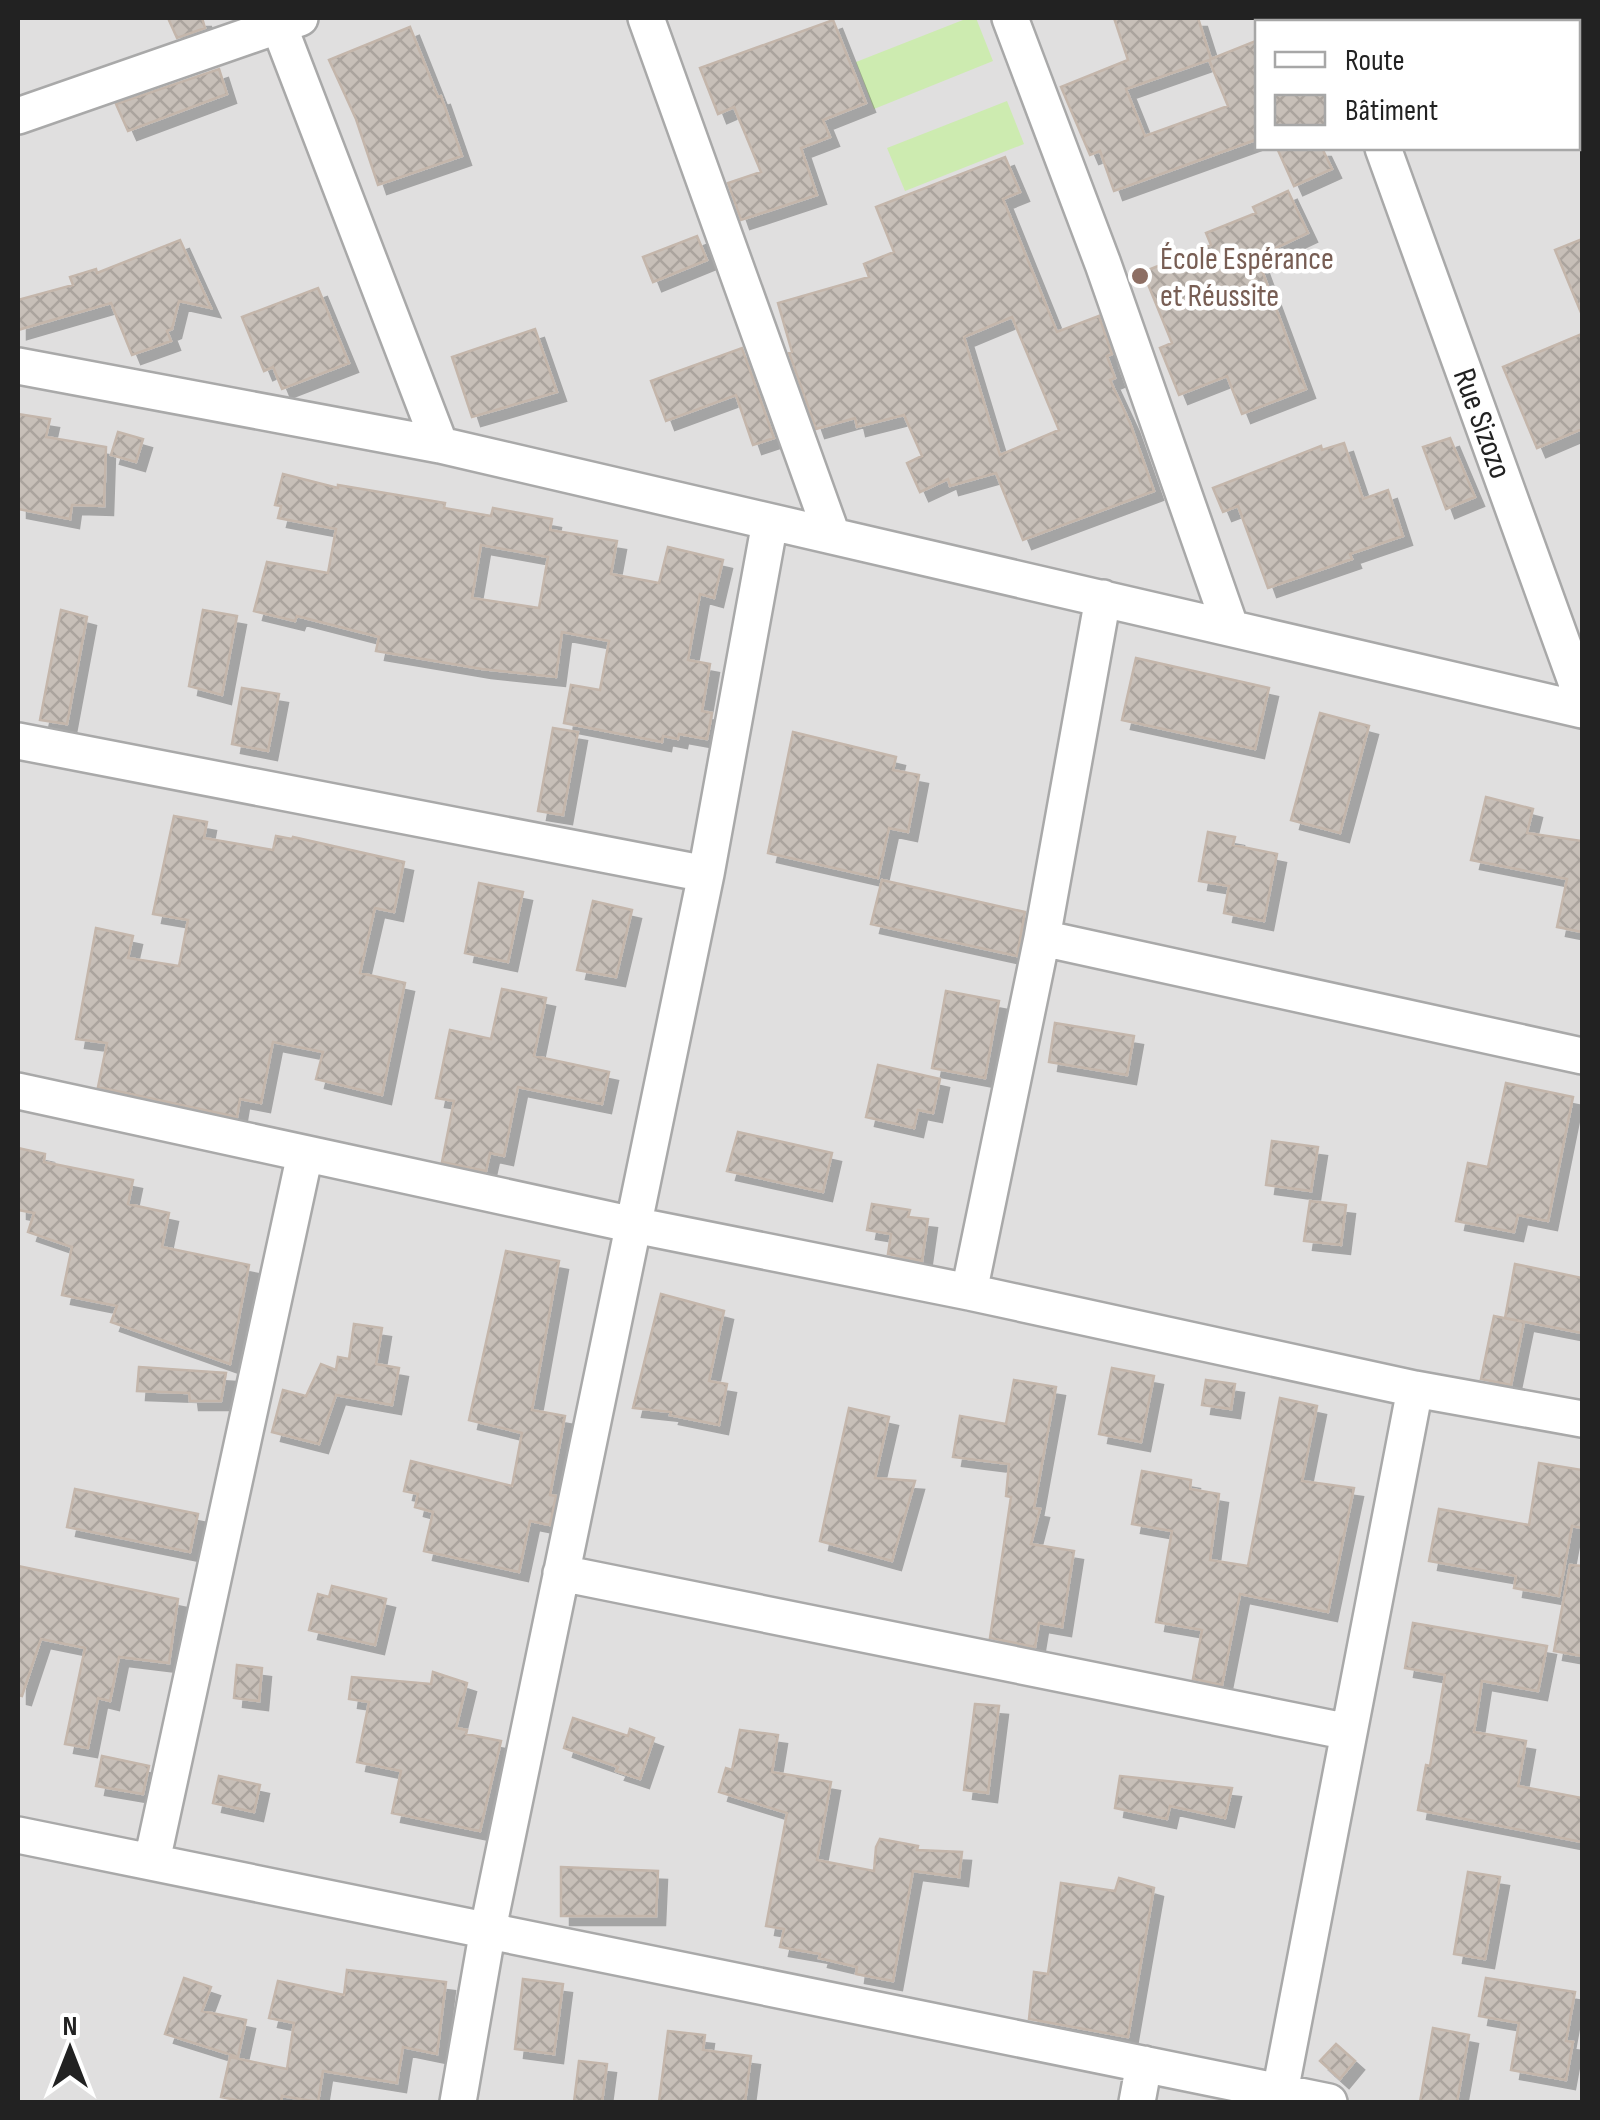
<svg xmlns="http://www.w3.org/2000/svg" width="1600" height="2120" viewBox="0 0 1600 2120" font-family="'Sofia Sans Condensed',sans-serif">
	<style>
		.residential { fill: #e0dfdf; fill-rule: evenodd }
		.grass { fill: #cdebb0 }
		.building { fill: url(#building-cross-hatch); stroke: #c4b6ab; stroke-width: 2.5; fill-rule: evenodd; filter: url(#shadow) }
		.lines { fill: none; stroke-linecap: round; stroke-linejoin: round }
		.street-casing { stroke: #a9a9a9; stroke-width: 40 }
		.street { stroke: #fff; stroke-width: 35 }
		.education-dot { fill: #8d6e63; stroke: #fff; stroke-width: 4 }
		.labels { text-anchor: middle; stroke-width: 9; stroke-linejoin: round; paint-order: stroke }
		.education-label { font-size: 32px; fill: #785e54; stroke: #fff; text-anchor: start }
		.street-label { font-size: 32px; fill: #222; stroke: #fff }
	</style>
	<defs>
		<pattern id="building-cross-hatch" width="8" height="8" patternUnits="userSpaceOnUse" patternTransform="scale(2.5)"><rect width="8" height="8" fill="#c7bfb8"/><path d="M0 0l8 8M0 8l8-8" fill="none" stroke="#aba49e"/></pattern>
		<filter id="shadow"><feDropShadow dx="9" dy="9" stdDeviation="0" flood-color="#0004"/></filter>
	</defs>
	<rect width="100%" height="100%" fill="#f2efe9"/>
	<path class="residential" d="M18,18H1582V2102H18ZM1258,22H1578V148H1258Z"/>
	<path class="grass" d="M968,18H976L993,61L874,109L856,62Z
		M1007,101L1024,144L905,191L887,148Z"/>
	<path class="building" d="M168,18H202L205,28L177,38Z
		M1114,18H1198L1211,59L1258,40V139L1114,191L1100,151L1090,155L1061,87L1128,60ZM1209,60L1228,106L1145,136L1126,89Z
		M833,20L866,103L823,120L830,137L801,148L817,195L741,220L728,183L761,172L734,107L718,114L700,68Z
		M410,27L438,97L441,96L462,156L378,185L356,119L329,60Z
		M219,69L227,94L128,131L116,104Z
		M1277,148H1322L1332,169L1294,186Z
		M1005,157L1020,192L1003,199L1057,332L1099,316L1112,354L1107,356L1115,378L1110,380L1130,423L1154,491L1023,540L996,473L950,486L948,479L920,492L907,463L922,456L904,415L857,427L855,418L816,429L789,353L792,352L778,303L869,277L864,264L894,252L876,207ZM1012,317L1059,430L1000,455L964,337Z
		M1288,191L1308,233L1257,257L1306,389L1242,414L1227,376L1179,395L1160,348L1172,343L1143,272L1211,245L1206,233L1256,213L1253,207Z
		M697,236L707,260L653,282L643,257Z
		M1582,239V315L1555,250Z
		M180,240L211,308L179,301L172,329L167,331L171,341L132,355L111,303L18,330V300L73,285L70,277L96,269L97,273Z
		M318,288L349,363L282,389L273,367L264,371L242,317Z
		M535,329L557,392L472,417L452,357Z
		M1582,334V429L1537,448L1503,367Z
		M742,348L774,438L753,445L736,395L666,421L651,381Z
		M18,414L50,419L46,437L106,447L104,506L72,505L70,519L18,509Z
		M118,432L143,439L136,462L111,455Z
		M1450,438L1475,497L1446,509L1423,447Z
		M1344,443L1363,499L1388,490L1403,536L1350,554L1352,559L1268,588L1238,506L1223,512L1213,488L1321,446L1322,450Z
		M283,474L338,488V485L445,503L444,508L491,516L493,508L552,519L550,530L617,541L611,574L659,583L668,547L723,560L714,598L700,594L688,660L710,664L702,711L712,713L707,739L679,734L678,739L663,736L662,742L564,723L571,685L600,690L609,641L562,632L556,677L482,669L376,651L379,637L297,616L295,621L254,611L267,562L328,573L336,529L278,518L281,506L275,505ZM481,545L548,557L539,608L472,598Z
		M61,610L87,617L67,724L40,720Z
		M203,610L237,616L222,695L189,686Z
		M1136,658L1269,688L1255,749L1122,720Z
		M242,688L279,694L268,751L232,744Z
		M1320,713L1369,726L1340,833L1291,820Z
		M553,728L578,732L563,815L538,811Z
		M793,732L896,757L893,770L919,775L908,832L889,828L878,878L768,853Z
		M1486,797L1533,809L1527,833L1582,841V932L1557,927L1567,879L1471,860Z
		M174,816L207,822L204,838L273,850L276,836L292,839L293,837L404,862L394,912L375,908L360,973L405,983L382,1095L316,1079L323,1052L273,1042L261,1103L240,1099L237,1117L98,1087L107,1043L76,1039L96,928L133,936L128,958L179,966L188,920L153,914Z
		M1208,832L1235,837L1233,845L1277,854L1264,921L1224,913L1229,886L1199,881Z
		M882,880L1025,912L1017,956L871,924Z
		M479,883L523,892L508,962L465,953Z
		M593,901L632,910L616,977L577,970Z
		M502,989L546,998L534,1056L609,1072L602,1104L518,1087L504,1156L490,1153L486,1171L442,1162L454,1101L436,1098L450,1030L491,1039Z
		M946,991L999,1001L985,1078L932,1068Z
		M1055,1023L1134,1036L1127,1075L1049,1062Z
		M878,1065L940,1079L933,1113L918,1110L914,1128L866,1117Z
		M1506,1083L1573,1097L1548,1221L1518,1215L1514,1232L1456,1221L1468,1163L1488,1167Z
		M738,1132L832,1153L823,1192L727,1171Z
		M1272,1141L1318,1147L1311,1191L1266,1185Z
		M18,1148L45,1154L44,1162L133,1180L128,1204L169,1213L162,1247L249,1265L230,1364L111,1322L117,1306L62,1295L72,1247L28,1232L34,1213L18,1210Z
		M1310,1201L1346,1205L1341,1245L1304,1241Z
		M872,1204L910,1210L908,1217L928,1219L922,1261L888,1254L891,1234L867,1230Z
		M506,1251L559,1261L532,1410L565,1416L550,1495L556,1496L550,1525L530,1521L519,1572L424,1551L433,1512L415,1507L418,1494L404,1491L411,1461L512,1486L522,1433L469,1420Z
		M1515,1264L1582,1278V1333L1505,1318Z
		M661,1294L724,1311L709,1381L727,1384L719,1425L670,1415L671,1412L633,1408Z
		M1494,1316L1524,1322L1511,1385L1481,1379Z
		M354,1324L382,1328L376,1364L399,1368L392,1405L336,1395L319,1444L272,1432L283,1390L306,1396L321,1364L336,1370L338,1357L349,1359Z
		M139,1367L226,1373L221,1401H190L189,1393L137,1391Z
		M1112,1368L1154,1376L1141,1442L1099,1434Z
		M1014,1380L1056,1387L1034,1508L1040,1509L1031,1544L1074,1551L1062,1627L1039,1623L1035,1647L990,1638L1011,1497L1006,1496L1009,1464L953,1457L960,1416L1006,1424Z
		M1206,1380L1235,1384L1231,1409L1202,1405Z
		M1280,1398L1317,1406L1302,1481L1354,1488L1328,1612L1240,1594L1222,1685L1193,1679L1202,1630L1156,1622L1172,1531L1132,1524L1142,1471L1191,1480L1190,1489L1219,1494L1210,1560L1248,1566Z
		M849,1408L889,1417L875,1478L915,1481L892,1561L820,1541Z
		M1539,1463L1582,1470V1528L1572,1526L1559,1596L1514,1588L1516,1576L1429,1561L1439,1509L1529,1525Z
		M75,1489L198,1514L190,1552L67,1527Z
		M1570,1565L1582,1566V1656L1554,1651Z
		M18,1566L178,1599L169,1663L119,1657L110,1701L98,1698L88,1748L65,1744L85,1648L41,1639L22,1696L18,1695Z
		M332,1586L386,1599L375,1645L309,1630L318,1594L329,1597Z
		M1413,1623L1547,1646L1538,1691L1482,1681L1474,1732L1526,1741L1518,1786L1582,1798V1842L1418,1810L1426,1765L1430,1766L1445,1675L1405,1668Z
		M237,1665L262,1668L259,1701L234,1698Z
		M433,1672L467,1683L456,1728L467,1730L466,1734L501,1741L480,1831L392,1813L401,1771L357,1762L369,1702L349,1699L352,1677L431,1684Z
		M975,1704L999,1706L988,1793L964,1790Z
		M573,1718L628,1736L630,1729L654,1738L640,1779L616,1771L618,1767L564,1748Z
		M740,1730L778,1735L772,1772L831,1782L817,1860L874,1871L876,1847L880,1839L918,1846L917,1850L962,1852L959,1877L913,1871L893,1981L856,1974L857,1967L819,1958L820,1954L780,1947L784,1929L766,1926L787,1813L719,1792L726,1768L732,1770Z
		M102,1756L149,1766L143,1794L96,1786Z
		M219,1776L260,1785L254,1812L213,1803Z
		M1120,1776L1232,1788L1225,1818L1170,1806L1167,1819L1115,1808Z
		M561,1867L658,1871L656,1916H561Z
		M1468,1872L1500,1877L1485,1959L1454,1954Z
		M1119,1878L1154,1888L1128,2037L1029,2019L1034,1972L1048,1974L1061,1883L1115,1891Z
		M347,1970L446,1982L437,2054L403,2047L397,2083L323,2071L318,2102L282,2096L281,2102H246L221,2097L230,2057L287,2069L294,2023L269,2018L278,1981L344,1995Z
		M184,1978L211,1987L202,2011L246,2020L238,2057L165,2034Z
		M1486,1978L1575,1992L1566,2041L1573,2042L1566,2080L1511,2070L1519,2023L1479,2016Z
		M523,1979L563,1984L554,2054L515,2049Z
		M1433,2028L1469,2035L1457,2102H1420Z
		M668,2031L705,2035L703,2050L751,2056L745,2102H659Z
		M1336,2044L1355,2061L1340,2079L1320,2061Z
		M579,2061L607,2064L602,2102H574Z"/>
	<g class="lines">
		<g class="street-casing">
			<path id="street" d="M646,18L832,535
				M1010,18L1103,264L1230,626
				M1336,18L1338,22
				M279,26L440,445
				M18,116L300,18
				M1383,148L1582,698
				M18,366L440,445L1582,710
				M18,741L706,874
				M1042,938L1582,1056
				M18,1091L634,1225L969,1292L1415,1389L1582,1419
				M969,1292L1042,938L1103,598
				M561,1573L1349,1732
				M18,1835L1329,2102
				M152,1861L305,1154
				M1280,2092L1415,1389
				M458,2102L488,1929L706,874L770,522
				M1137,2102L1144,2064"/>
		</g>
		<use href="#street" class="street"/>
	</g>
	<circle class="education-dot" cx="1140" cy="276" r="10"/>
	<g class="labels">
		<g class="education-label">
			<text x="1160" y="269">École Espérance<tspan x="1160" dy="37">et Réussite</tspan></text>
		</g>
		<g class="street-label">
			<text transform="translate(1483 423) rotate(70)" y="11">Rue Sizozo</text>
		</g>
	</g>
	<rect width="1600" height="2120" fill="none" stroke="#222222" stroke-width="40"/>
	<rect x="1255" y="20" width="325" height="130" fill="#ffffff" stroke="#a7a7a7" stroke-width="2.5"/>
	<rect x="1275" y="52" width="50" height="15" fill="#ffffff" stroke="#a7a7a7" stroke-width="2.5"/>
	<text x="1345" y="70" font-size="30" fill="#222222">Route</text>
	<rect x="1275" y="95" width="50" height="30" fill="url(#building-cross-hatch)" stroke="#a7a7a7" stroke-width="2.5"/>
	<text x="1345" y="120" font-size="30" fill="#222222">Bâtiment</text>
	<g transform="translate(70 2050)" stroke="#ffffff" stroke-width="8" paint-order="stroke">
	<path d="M0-8L18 38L0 25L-18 38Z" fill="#222222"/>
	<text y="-15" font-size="28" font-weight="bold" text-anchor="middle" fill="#222222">N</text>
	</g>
</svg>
